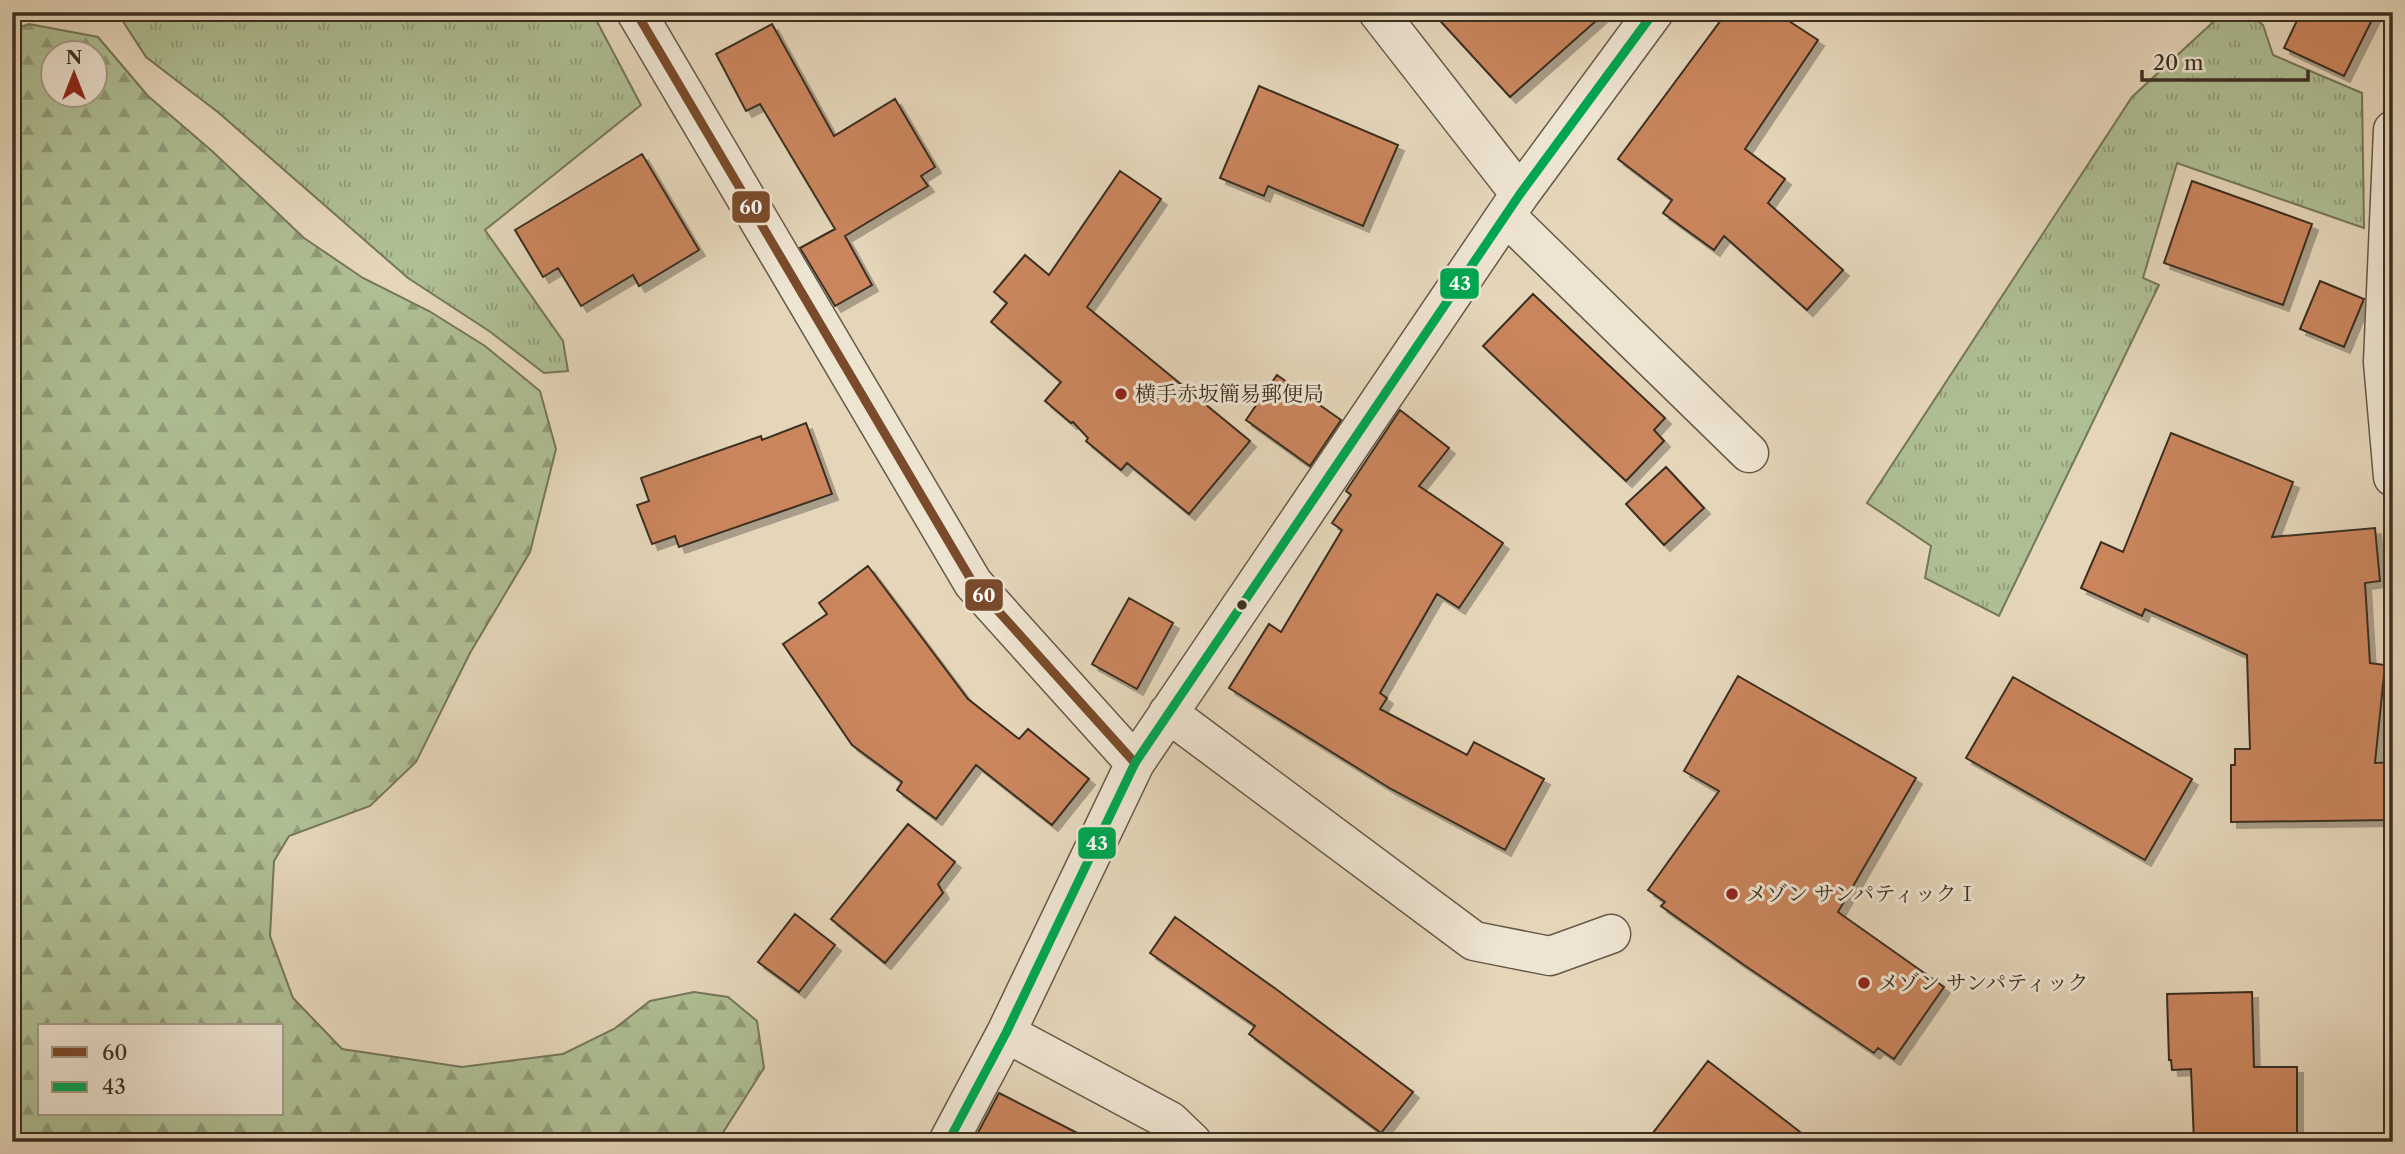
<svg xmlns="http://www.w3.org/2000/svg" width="2405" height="1154" viewBox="0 0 2405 1154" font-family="'Libre Caslon Text','Noto Serif JP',serif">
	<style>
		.grass { fill: url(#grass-tufts); stroke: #75775a; stroke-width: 2 }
		.forest { fill: url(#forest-firs); stroke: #75775a; stroke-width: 2; fill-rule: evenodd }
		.building { fill: #ca855d; stroke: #3b2f20; stroke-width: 2; filter: url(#shadow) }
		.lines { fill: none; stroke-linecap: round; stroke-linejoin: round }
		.street-casing { stroke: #665946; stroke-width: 41 }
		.street { stroke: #eee4d2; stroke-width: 38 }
		.bus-1-casing { stroke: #eee4d2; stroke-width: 14 }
		.bus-2-casing { stroke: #eee4d2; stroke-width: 14 }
		.bus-1 { stroke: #7a4b2a; stroke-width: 9 }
		.bus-2 { stroke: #00a651; stroke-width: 9 }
		.poi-dot { fill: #8f2418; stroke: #eee4d2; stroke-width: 2.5 }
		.bus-dot { fill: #3b2f20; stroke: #eee4d2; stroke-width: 2.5 }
		.labels { text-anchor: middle; stroke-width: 6; stroke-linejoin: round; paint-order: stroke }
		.poi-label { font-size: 21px; fill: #3b2f20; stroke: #eee4d2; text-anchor: start }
		.line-badge { stroke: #eee4d2; stroke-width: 2.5 }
		.badge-label { font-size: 19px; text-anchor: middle; font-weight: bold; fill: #fff }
	</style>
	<defs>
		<pattern id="grass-tufts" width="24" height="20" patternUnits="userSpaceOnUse" patternTransform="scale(1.75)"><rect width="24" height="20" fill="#afbf94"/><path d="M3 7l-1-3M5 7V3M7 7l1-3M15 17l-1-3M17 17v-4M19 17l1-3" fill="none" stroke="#909c78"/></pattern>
		<pattern id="forest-firs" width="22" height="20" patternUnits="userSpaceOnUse" patternTransform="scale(1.75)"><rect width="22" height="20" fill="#afbf94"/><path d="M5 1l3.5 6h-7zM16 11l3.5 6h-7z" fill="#909c78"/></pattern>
		<filter id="shadow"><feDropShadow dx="6" dy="6" stdDeviation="0" flood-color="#0004"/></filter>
	</defs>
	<rect width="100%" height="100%" fill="#e5d6ba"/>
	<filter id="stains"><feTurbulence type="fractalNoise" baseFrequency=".00286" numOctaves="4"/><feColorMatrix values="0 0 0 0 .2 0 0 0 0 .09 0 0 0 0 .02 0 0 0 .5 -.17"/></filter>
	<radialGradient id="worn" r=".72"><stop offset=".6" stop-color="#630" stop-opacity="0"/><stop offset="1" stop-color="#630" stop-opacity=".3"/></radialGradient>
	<path class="grass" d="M117,12H592L641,105L485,230L563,341L568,371L544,373L489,331L408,278L219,113L146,57Z
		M2224,12H2247L2263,25L2273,55L2362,93L2364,228L2177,163L2143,278L2159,285L1999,616L1925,578L1931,546L1867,503L2132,97Z"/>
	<path class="forest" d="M29,24L98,37L148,96L212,151L304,238L363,278L429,311L485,346L540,391L556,449L530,552L470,653L416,762L370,806L289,836L274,861L270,936L293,998L342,1049L462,1067L563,1054L614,1029L650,1001L694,992L728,997L757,1021L764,1068L717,1142H12V30ZM52,52H94V94H52ZM40,1026H282V1114H40Z"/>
	<path class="building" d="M1432,12H1606L1510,97Z
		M1727,12H1775L1818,40L1745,149L1785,179L1768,203L1843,270L1807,310L1724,236L1714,250L1663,213L1672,200L1618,159Z
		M2301,12H2376L2344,76L2284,48Z
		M772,24L834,136L895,99L935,167L921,176L928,186L845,236L872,285L835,306L800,248L835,229L760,104L746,111L716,54Z
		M1259,86L1398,145L1363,226L1268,186L1264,196L1220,178Z
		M642,154L699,250L639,286L633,275L581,306L558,268L543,277L515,230Z
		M1120,171L1161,199L1087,307L1250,441L1189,514L1127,463L1121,470L1086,441L1088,438L1073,422L1071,423L1045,401L1061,382L991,322L1007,303L994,292L1025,255L1049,275Z
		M2192,181L2312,224L2283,305L2164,263Z
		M2320,281L2364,299L2344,347L2300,329Z
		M1533,294L1665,418L1654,430L1664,441L1626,481L1483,346Z
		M1277,375L1341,420L1310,466L1246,420Z
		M1400,410L1449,448L1419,486L1503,543L1459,608L1437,594L1380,693L1387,698L1380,709L1467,755L1474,742L1544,779L1505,850L1391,789L1229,688L1269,624L1281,632L1342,530L1332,523L1351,495L1346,491Z
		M806,423L832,494L679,547L675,536L652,544L637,505L649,501L641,478L761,436L762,440Z
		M2171,433L2293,482L2272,537L2375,528L2380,581L2365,583L2370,663L2385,665L2375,763L2393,762V820L2231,822V765H2235V749H2250L2247,655L2145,609L2142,616L2081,588L2101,542L2123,552Z
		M1666,467L1704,508L1664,545L1626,504Z
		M868,566L968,699L1019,739L1028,729L1089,779L1052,825L976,765L936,819L897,790L902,782L852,745L783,644L827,614L819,603Z
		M1129,598L1173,623L1137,689L1092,664Z
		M1738,676L1916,778L1838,912L1944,987L1894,1059L1878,1048L1874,1053L1744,965L1661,906L1665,902L1648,890L1719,791L1684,771Z
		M2013,677L2192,779L2145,860L1966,758Z
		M908,824L955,862L938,884L943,893L885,963L831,919Z
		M795,914L835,945L799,992L758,962Z
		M1175,917L1276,989L1413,1092L1381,1133L1249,1034L1255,1026L1150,953Z
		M2252,992L2254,1067H2297V1142H2194L2191,1069L2172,1070L2171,1060H2169L2167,994Z
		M1708,1061L1813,1142H1646Z
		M999,1093L1095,1142H973Z"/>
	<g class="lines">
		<g class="street-casing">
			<path id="street" d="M636,12L973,583L1135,763
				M1378,12L1520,194
				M2393,130L2383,362L2393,477
				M1506,216L1749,453
				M1168,713L1474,941L1550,956L1611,934
				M1006,1033L1170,1121L1192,1142
				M948,1142L1006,1033L1135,763L1520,194L1654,12"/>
		</g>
		<use href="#street" class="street"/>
		<g class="bus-1-casing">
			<path id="bus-1" d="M636,12L973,583L1135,763"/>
		</g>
		<g class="bus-2-casing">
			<path id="bus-2" d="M948,1142L1006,1033L1135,763L1520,194L1654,12"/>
		</g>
		<use href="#bus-1" class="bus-1"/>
		<use href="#bus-2" class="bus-2"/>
	</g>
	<g class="poi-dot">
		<circle cx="1121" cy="394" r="7"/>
		<circle cx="1732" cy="894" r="7"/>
		<circle cx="1864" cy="983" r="7"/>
	</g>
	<circle class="bus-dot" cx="1242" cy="605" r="6"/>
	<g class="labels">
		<g class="poi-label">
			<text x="1135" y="401">横手赤坂簡易郵便局</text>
			<text x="1746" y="901">メゾン サンパティックⅠ</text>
			<text x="1878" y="990">メゾン サンパティック</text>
		</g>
	</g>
	<g class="line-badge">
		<rect x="731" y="190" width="40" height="34" rx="7" fill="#7a4b2a"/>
		<rect x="1439" y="267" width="41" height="33" rx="7" fill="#00a651"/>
		<rect x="964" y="578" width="40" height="34" rx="7" fill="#7a4b2a"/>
		<rect x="1077" y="826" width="40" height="34" rx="7" fill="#00a651"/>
	</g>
	<g class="badge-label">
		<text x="751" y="214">60</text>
		<text x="1460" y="290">43</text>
		<text x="984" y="602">60</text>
		<text x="1097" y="850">43</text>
	</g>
	<rect width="2405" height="1154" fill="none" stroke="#e5d6ba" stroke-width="42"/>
	<rect x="14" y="14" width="2377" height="1126" fill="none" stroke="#3b2f20" stroke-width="3.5"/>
	<rect x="21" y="21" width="2363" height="1112" fill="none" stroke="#3b2f20" stroke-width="2"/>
	<rect x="38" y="1024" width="245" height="91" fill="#eee4d2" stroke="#a69c8b" stroke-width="2"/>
	<rect x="52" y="1047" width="35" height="10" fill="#7a4b2a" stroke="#a69c8b" stroke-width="2"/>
	<text x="102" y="1060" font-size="21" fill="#3b2f20">60</text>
	<rect x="52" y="1082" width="35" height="10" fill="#00a651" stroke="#a69c8b" stroke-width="2"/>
	<text x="102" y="1094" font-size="21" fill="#3b2f20">43</text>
	<g transform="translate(74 74)"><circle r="33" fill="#eee4d2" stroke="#a69c8b" stroke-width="2"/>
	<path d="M0-5L12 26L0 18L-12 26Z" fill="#8f2418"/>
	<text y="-10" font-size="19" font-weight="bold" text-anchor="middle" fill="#3b2f20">N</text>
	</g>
	<path d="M2142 70v10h166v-10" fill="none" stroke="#3b2f20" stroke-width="3.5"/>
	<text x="2153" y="70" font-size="21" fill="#3b2f20" stroke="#eee4d2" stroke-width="5" paint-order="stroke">20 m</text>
	<rect width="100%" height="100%" filter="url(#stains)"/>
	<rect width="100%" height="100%" fill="url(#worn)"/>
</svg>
